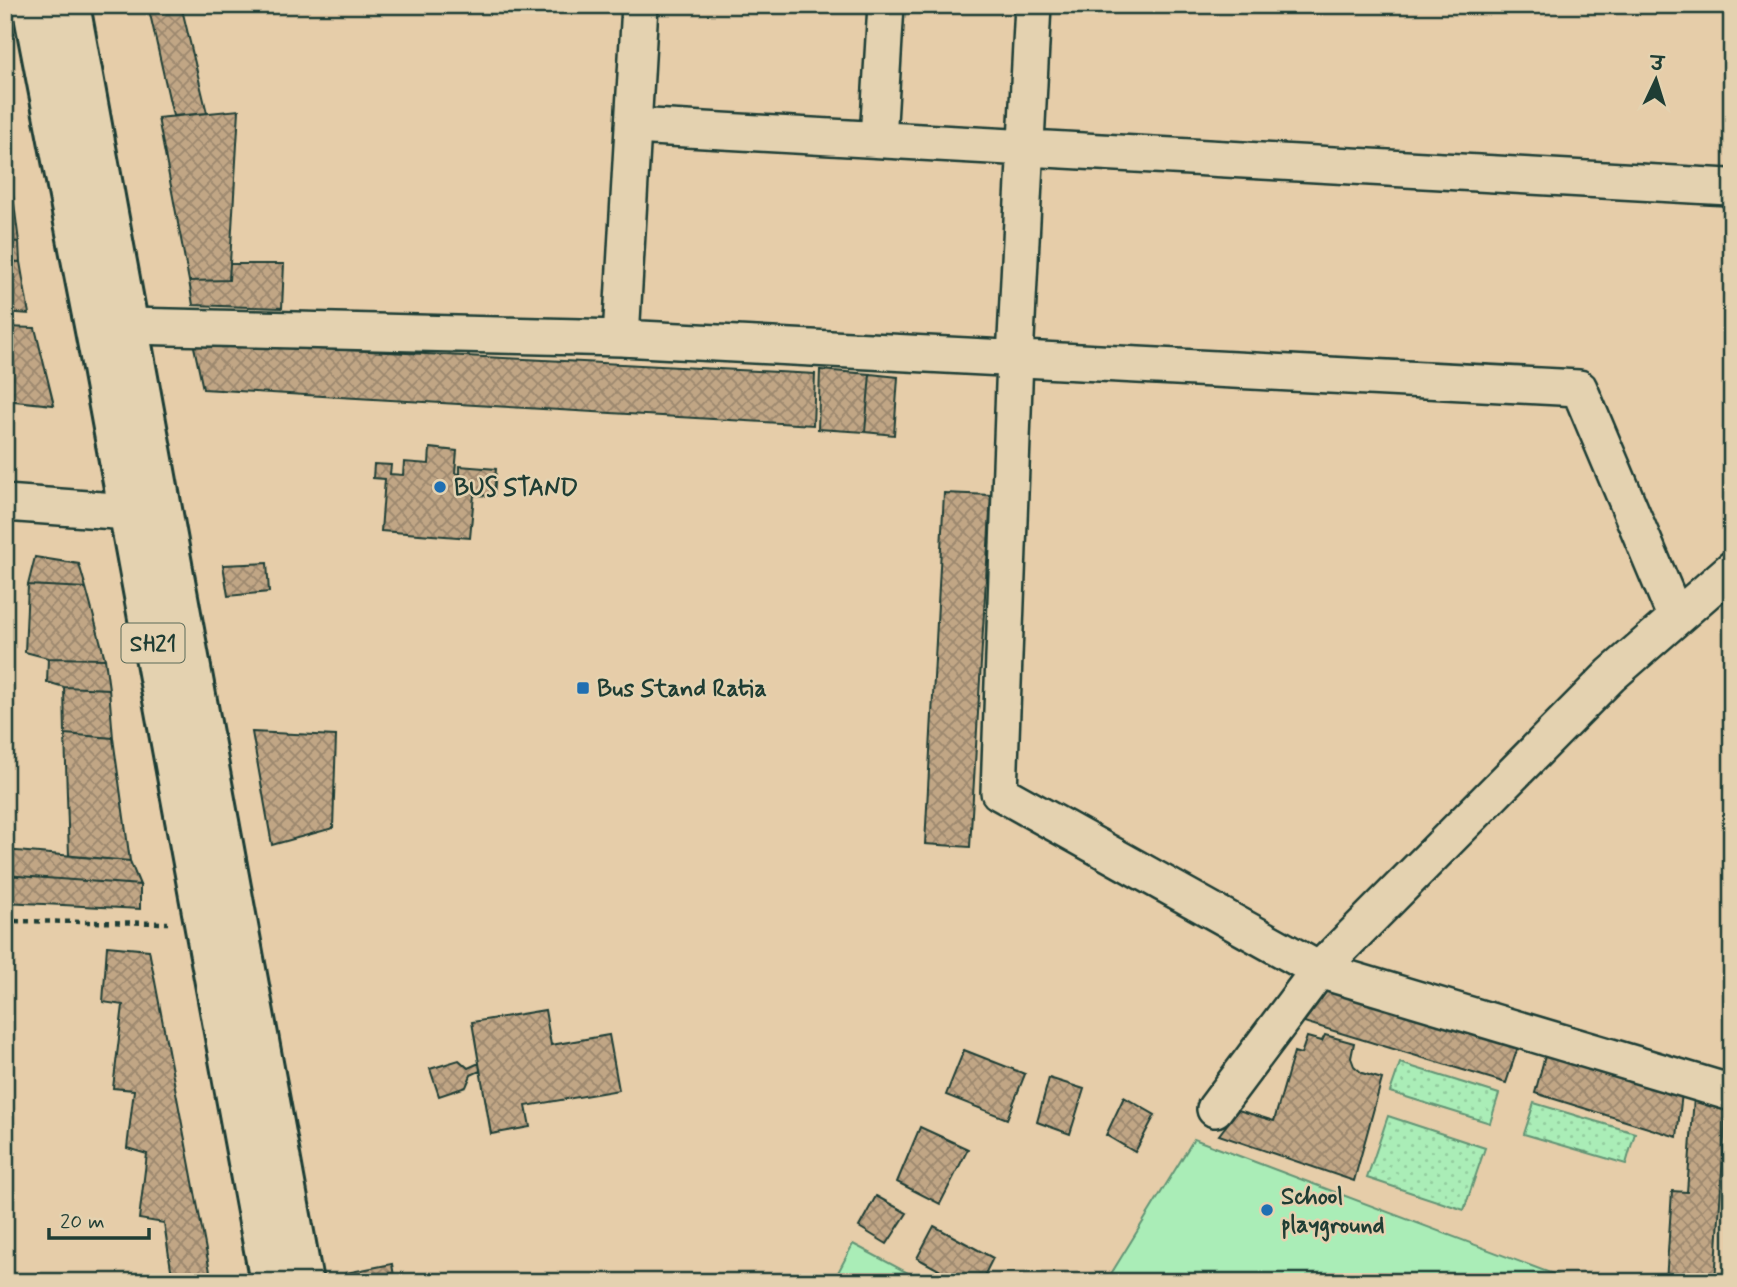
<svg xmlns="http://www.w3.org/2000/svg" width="1737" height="1287" viewBox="0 0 1737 1287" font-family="Mynerve,'Playpen Sans Deva',sans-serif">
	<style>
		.grass { fill: #aaedb7; stroke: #649576; stroke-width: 2 }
		.park { fill: url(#park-dots); stroke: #649576; stroke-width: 2 }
		.building { fill: url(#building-cross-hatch); stroke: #1f3d34; stroke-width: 2 }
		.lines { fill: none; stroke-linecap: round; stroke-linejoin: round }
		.minor-casing { stroke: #1f3d34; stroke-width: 40 }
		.major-casing { stroke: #1f3d34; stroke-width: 44 }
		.path { stroke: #1f3d34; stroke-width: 4.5; stroke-dasharray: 5 5; stroke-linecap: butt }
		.minor { stroke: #e4d2b0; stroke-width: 35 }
		.major { stroke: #e4d2b0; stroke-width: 38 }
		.poi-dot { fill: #1f6fb2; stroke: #e4d2b0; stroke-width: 2.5 }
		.labels { text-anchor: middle; stroke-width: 5; stroke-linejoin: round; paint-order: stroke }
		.shield { fill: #e4d2b0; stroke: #5a6a59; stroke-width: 2 }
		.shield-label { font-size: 23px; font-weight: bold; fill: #1f3d34 }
		.poi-label { font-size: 24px; font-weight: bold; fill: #1f3d34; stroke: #e4d2b0; text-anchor: start }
	</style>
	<defs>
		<pattern id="park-dots" width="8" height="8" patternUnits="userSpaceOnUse" patternTransform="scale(1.75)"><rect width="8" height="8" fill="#aaedb7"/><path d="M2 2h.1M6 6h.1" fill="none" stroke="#92cc9e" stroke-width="1.8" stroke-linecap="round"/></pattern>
		<pattern id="building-cross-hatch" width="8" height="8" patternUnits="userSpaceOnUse" patternTransform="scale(1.75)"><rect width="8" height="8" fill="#c1a685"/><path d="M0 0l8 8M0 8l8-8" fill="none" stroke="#9c886e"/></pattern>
	</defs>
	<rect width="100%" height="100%" fill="#e6cda9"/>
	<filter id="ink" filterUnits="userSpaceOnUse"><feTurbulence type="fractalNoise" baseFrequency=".0143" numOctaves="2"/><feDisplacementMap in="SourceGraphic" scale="14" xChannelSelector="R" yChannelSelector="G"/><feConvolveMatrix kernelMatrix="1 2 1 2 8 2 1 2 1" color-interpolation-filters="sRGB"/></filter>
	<g filter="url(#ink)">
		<path class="grass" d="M1194,1139L1574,1282H1106Z
			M853,1244L925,1282H833Z"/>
		<path class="park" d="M1400,1063L1499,1094L1490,1123L1390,1092Z
			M1534,1103L1635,1133L1626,1164L1524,1134Z
			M1388,1116L1485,1148L1464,1210L1367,1178Z"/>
		<path class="building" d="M148,5H181L207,113L173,116Z
			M239,110L229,280L189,281L158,118Z
			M5,142H6L19,242L5,241Z
			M5,241L19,242L20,262L5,261Z
			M5,261L20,262L29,314L5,312Z
			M230,264H284L282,308L193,305L189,281L229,280Z
			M5,327L35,328L54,405L5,400Z
			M193,342L815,374L813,425L203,389Z
			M820,370L870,374L865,432L818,429Z
			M870,374L898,377L894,435L865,432Z
			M430,448L457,451L455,473L460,474V466L496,469L494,496L474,495L470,538L381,531L385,479L373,478L374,464L391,465L390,474L403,475L404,462L429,464Z
			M944,493L991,495L970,847L925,844Z
			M35,557L79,564L86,588L28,585Z
			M267,563L269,592L228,596L223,565Z
			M28,585L86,588L105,659L48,658L25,652Z
			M48,658L105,659L109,689L64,687L47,682Z
			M64,687L109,689L113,738L65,734Z
			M252,732L336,736L333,828L272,845Z
			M65,734L113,738L130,861L69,856Z
			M5,850L130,861L140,885L5,875Z
			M5,875L140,885V909L5,902Z
			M107,946L149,950L212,1282H173L164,1223L139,1219L147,1154L127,1148L134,1090L113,1088L123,1005L103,1002Z
			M1329,988L1519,1044L1506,1083L1304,1022Z
			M545,1010L551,1045L609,1035L619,1090L526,1106L530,1127L491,1134L472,1022Z
			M1325,1035L1354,1043L1351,1058L1354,1066L1362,1073L1382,1079L1354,1181L1219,1135L1238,1110L1274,1121L1294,1052L1301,1054L1307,1037L1322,1041Z
			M964,1050L1025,1074L1007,1119L946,1095Z
			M1546,1052L1682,1093L1677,1137L1535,1093Z
			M459,1060L468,1068L479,1063L480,1071L471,1075L466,1087L439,1096L430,1069Z
			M1049,1078L1084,1089L1070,1134L1037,1122Z
			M1124,1097L1155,1115L1135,1152L1106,1135Z
			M1694,1097L1726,1107L1715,1282H1666L1672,1191L1687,1192Z
			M920,1127L968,1149L940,1204L897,1182Z
			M876,1196L907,1213L887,1244L859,1227Z
			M934,1226L993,1258L981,1282H961L917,1258Z
			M392,1264L395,1282H348L346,1273Z"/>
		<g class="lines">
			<g class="minor-casing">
				<path id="minor" d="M1033,5L1015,358L999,792L1319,970L1732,1093
					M633,126L1729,187L1732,190
					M878,139L886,5
					M129,326L621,338L1579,388L1676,618
					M621,338L640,5
					M5,503L129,512
					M1215,1109L1319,970L1611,675L1732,569"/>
			</g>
			<g class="major-casing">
				<path id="major" d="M32,5L98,346L270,1282
					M70,5L303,1282"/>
			</g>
			<path class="path" d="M5,921L168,923"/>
			<use href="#minor" class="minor"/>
			<use href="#major" class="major"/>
		</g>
	</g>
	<g class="poi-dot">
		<circle cx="440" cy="487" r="7"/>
		<rect x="576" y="681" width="14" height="14" rx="3.5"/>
		<circle cx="1267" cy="1210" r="7"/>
	</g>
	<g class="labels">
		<rect class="shield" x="121.5" y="623.5" width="63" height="39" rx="5"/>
		<g class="shield-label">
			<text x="153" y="651">SH21</text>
		</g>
		<g class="poi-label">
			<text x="454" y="495">BUS STAND</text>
			<text x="597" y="696">Bus Stand Ratia</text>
			<text x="1281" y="1204">School<tspan x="1281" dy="28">playground</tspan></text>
		</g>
	</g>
	<rect width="1737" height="1287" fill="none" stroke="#e4d2b0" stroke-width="28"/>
	<rect x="14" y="14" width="1709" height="1259" fill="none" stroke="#1f3d34" stroke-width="2.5" filter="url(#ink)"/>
	<g transform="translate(1656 80) rotate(4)" stroke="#e4d2b0" stroke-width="5" paint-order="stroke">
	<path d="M0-5L12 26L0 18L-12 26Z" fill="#1f3d34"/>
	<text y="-10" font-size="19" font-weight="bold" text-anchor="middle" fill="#1f3d34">उ</text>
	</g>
	<path d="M49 1228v10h100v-10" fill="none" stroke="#1f3d34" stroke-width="3.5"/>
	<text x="60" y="1228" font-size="21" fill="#1f3d34" stroke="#e4d2b0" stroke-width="5" paint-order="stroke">20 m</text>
</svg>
